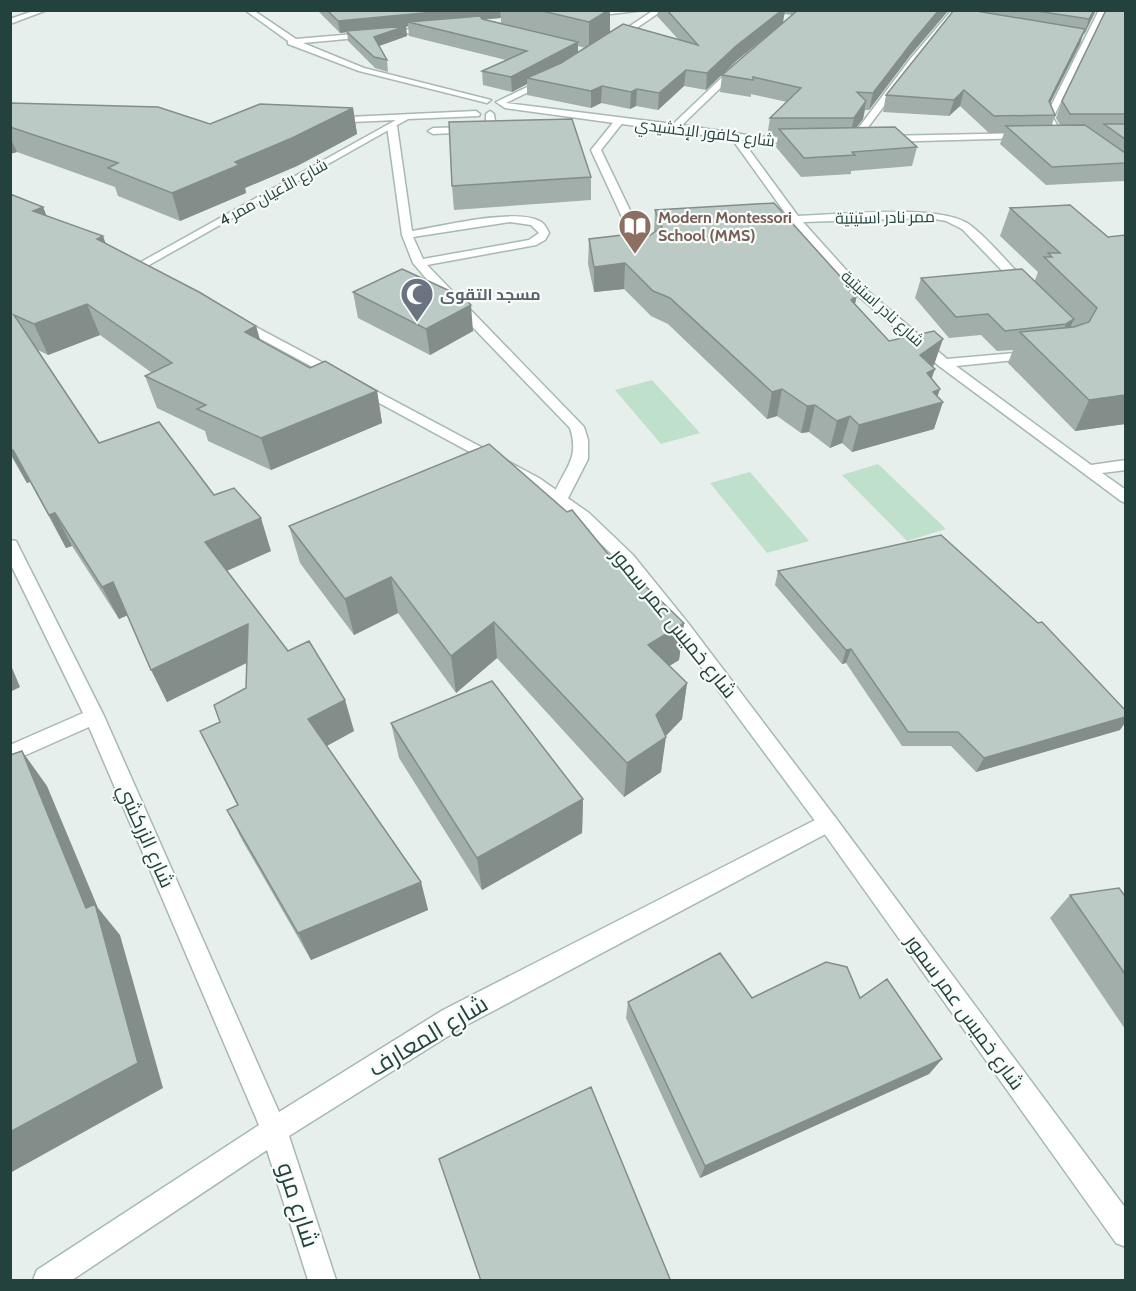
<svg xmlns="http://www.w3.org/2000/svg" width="1136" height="1291" viewBox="0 0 1136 1291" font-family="Cabin,Cairo,sans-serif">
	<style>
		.green { fill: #bfe0cb }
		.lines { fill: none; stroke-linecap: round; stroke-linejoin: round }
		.service-casing { stroke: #a8b8b4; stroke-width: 3 }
		.minor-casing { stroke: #a8b8b4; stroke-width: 3 }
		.tertiary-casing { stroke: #a8b8b4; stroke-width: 3 }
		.service { fill: #fff; fill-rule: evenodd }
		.minor { fill: #fff; fill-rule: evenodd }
		.tertiary { fill: #fff; fill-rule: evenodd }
		.wall { fill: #a1aea9; fill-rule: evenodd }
		.shaded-wall { fill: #838d8a }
		.building { fill: #bbcac5; stroke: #838d8a; stroke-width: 1.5 }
		.labels { text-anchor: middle; stroke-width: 4.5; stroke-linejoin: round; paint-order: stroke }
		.far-street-label { font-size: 16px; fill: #24423d; stroke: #f7fbf9 }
		.far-education-label { font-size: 16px; font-weight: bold; fill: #785e54; stroke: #f7fbf9; text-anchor: start }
		.far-worship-label { font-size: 16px; font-weight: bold; fill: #5b616d; stroke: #f7fbf9; text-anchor: start }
		.street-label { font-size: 20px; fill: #24423d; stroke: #f7fbf9 }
		.near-street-label { font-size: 24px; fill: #24423d; stroke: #f7fbf9 }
	</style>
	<rect width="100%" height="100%" fill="#e6efec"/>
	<path class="green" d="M652,380L700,433L661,444L615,390Z
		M878,464L946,529L907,541L842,475Z
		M750,472L809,541L767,553L710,483Z"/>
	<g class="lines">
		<g class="service-casing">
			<path id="service" d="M490,111L494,114L496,129L491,132L486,129V114Z
				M619,118L624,121L601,150L652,256L646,259L640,256L591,150L616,119Z
				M392,123L397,126L412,231C442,226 511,209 537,220C544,222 546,227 549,233L545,240L536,245L427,265L584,427L588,440V459L565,504L560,505L552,500C561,471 581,461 570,428L430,283L413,263L402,235L387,126ZM510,222L531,225L539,233L529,240L423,259L413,237Z
				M473,127L476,128V132L433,134L428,131L433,128Z"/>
		</g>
		<g class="minor-casing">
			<path id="minor" d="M36,10H47L10,24V19Z
				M245,10H253L296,39L436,27L433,31L303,43L364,68L491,100L487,103L359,71L288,44V41Z
				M612,10H644L586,17L582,15Z
				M654,10H663L616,42L609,40Z
				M952,10H959L917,62L857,142H851V138L911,58Z
				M1099,10H1106L1053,118L1061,132L1053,134L1045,118Z
				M735,65L742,67L682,125L753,136L803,139V143L800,144L742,140L798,216C837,215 941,203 970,225C991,241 1009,265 1028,283V289H1020L962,229L946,221L929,218L803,222L856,281L947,359L1039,351L1041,354L1034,358L956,366L1091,465L1126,460V470L1102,473L1126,490V503L1121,501L939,366L848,287L791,221L732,139L505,108L496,102L548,77H551V81L506,103L673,124Z
				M476,111L480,114L479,116L408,119L142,269H134L132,267L396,120L330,123L327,122V118Z
				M1025,133L1028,134V138L884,142L879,139L884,136Z
				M10,540L16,541L18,545L104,716L279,1112L443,1010L821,817L828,814L835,817L839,823L835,829L461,1028L289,1136L336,1280H308L267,1150L72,1280H33L37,1270L259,1125L89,727L10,762V745L83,713L10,563Z"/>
		</g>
		<g class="tertiary-casing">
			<path id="tertiary" d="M237,317L539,478L589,513L633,555L688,623L835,817L1126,1209V1247L1116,1243L821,829L676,633L621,563L577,521L529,484L233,324L231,321L233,318Z"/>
		</g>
		<use href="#service" class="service"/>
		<use href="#minor" class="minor"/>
		<use href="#tertiary" class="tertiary"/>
	</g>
	<path class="wall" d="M317,10H610V32L678,39L657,16L658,10H798L792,15L785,14L706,90L684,86L658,110L636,106L630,109L601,103L591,108L527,95V84L512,92L483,85L482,71L506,60L409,36L408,26L406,27L407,36L379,46L387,60L388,72L375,68L348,41L347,32L340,33ZM501,18V23L485,19ZM578,46L585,48L578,52Z
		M954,10H1096L1084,35L1083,34L1080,44L1050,103L1055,115L1052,125H1060L1056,118L1062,101L1125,10V181L1046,185L1000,144L1004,133H989L960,106L949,116L883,112L886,95Z
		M909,57L869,110H865L863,119L856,127L917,147L912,166L851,171V174L801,177L776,147L778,136H767L770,118L787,102L751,94V97L720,92L722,75Z
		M10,103L210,124L353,108L357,134L297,166L245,188L246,193L180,221L118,196L115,187L17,152L10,154Z
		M591,177V200L454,210L452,186Z
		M10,194L43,207L46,215L106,244L256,326L260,340L310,368L377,391L382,423L271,470L208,441L205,431L157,408L145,376L152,373L100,335L48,355L38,350L99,443L214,495L271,551L227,571L288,651L345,700L354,731L327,746L421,882L428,910L311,960L242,840L227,810L237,805L200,731L220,722L246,688L247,663L167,702L128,615L119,619L72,546L66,548L30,482L27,483L10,454Z
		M1010,208L1108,237L1125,235V424L1075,431L1008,363L1013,350L997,351L981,335L949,338L915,298L921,278L1035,280L1038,272L1000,236Z
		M655,210L857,295L855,304L889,341L934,365L932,366V379L938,397L934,429L852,452L842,443L830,448L809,432L801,433L777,416L767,419L668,324L651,316L624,289L594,292L588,264L589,239L649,236L654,233Z
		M353,292L473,331L430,355L358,318Z
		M289,526L630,581L684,623L679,660L669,666L687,683L682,719L665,736L661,772L624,797L497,658L456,693L398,613L354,635L300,563Z
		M778,571L1120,730L976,772L951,746H902L846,663L842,664L775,585Z
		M391,723L583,799L582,833L482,890L399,758Z
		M1070,895L1125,896V1029L1050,918Z
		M752,998H860L942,1059L929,1074L700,1178L626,1018L628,1002Z"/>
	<path class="shaded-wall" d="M455,10H500L501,18L421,25L408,22V26L406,27L407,36L376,47L346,31L347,32L340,33L338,21Z
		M609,10H610V35L589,49V22Z
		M782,10H785L783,23L735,62L706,90L707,73L736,46Z
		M939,10H949L909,57L869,110L873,93L913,41Z
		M1094,10H1096L1084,35L1089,19Z
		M1085,29L1080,44L1043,117L1049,101Z
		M578,42V56L527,78V84L512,92L511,77Z
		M686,70L684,86L658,110L659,93Z
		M602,86L601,103L591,108V91Z
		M637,89L636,106L630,109L631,92Z
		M964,90L960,106L949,116L954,100Z
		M866,101L863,119L850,136L854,118Z
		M353,108L357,134L297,166L245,188L246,193L180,221L172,193L235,162Z
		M10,137L17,152L10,154Z
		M43,207L55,236L33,211Z
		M103,236L114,266L97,239Z
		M625,263L624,289L594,292V267Z
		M857,295L851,321V300Z
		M87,304L100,335L48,355L34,324Z
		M471,305L473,331L430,355L426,329Z
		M1074,319L1065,339L1057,345L1066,324Z
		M256,326L265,357L245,332Z
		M943,339L934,365L911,381L920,355Z
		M935,369L926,395L927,373Z
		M782,389L777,416L767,419L772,392Z
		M940,389L935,404L943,402L934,429L852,452L859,425Z
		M377,391L382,423L271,470L261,438Z
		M1125,395V424L1075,431L1089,400Z
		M815,405L809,432L801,433L807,406Z
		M850,416L842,443L830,448L837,421Z
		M13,450L30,482L27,483L10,452V451Z
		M55,513L72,546L66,548L49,515Z
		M261,518L271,551L217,575L205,542Z
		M391,577L398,613L354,635L345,599Z
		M113,582L130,614L119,619L102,587Z
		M494,622L497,658L456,693L451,656Z
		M684,623L679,660L645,681L648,645Z
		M248,624L260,656L167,702L151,670Z
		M851,649L846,663L842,664L846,650Z
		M10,663L20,687L10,692Z
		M687,683L682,719L663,739L666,737L661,772L624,797L627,763L656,715Z
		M345,700L354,731L319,750L308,719Z
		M1125,717V723L1120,730L976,772L984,758Z
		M22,751L47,786L98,908L120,935L163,1088L10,1173V1132L86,908Z
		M583,799L582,833L482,890L477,858Z
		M421,882L428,910L311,960L298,933Z
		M942,1059L929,1074L700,1178L705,1166Z"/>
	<path class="building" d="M327,10H455L338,21Z
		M538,10H609L589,22Z
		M667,10H782L736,46L707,73L686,70L659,93L637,89L631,92L602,86L591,91L527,78L561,63L623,24L698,45Z
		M798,10H939L913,41L873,93L857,92L866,101L854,118H770L801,88L753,77V80L722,75Z
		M954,10H970L1085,29L1049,101L1055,115L994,116L964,90L954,100L886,95Z
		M1030,10H1094L1089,19Z
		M1106,10H1125V114H1070L1062,101Z
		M480,16L482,19L578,42L511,77L482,71L527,51L408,22Z
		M406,26L374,37L387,60L374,57L346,31Z
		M10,103L158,107L210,124L260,104L353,108L292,138L235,162L239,165L172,193L108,168L118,163L10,127Z
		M572,119L591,177L452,186L449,122Z
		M1104,124H1125V139Z
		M1085,125L1125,153V163L1052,167L1006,126Z
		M895,127L917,147L852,152L855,155L804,158L779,129Z
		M10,194L43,207L33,211L103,236L97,239L199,292L256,326L245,332L310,368L325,361L377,391L261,438L197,409L206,405L145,376L172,363L87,304L34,324L14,315L99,443L159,422L214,495L234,488L261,518L205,542L288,651L309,641L345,700L308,719L421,882L298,933L227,810L238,805L200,731L220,722L214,705L246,688L248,624L151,670L113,582L102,587L55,513L49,515L13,450L10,451Z
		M774,203L857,295L851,300L889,341L934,331L943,339L920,355L935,369L927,373L940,389L933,392L943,402L859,425L850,416L837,421L815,405L807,406L782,389L772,392L670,298L653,291L625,263L594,267L589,239L640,233L649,236L656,231L663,230L655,210Z
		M1070,205L1108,237L1125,235V395L1089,400L1020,332L1074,327L1089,322L1097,308L1044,257H1052L1048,253H1060L1010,208Z
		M402,269L463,297L471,305L426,329L353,292Z
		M1022,269L1074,319L1066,324L1005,331L988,314L956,317L921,278Z
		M489,444L567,512L572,510L630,581L637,578L684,623L648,645L687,683L656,715L666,737L627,763L494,622L451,656L391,577L345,599L289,526Z
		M941,535L1038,623L1042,622L1125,710V717L984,758L958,732H908L851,649L846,650L778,571Z
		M492,681L583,799L477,858L391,723Z
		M22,751L86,908L95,904L138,1063L10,1132V755Z
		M1119,888L1125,896V974L1070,895Z
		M720,953L752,998L826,962L847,967L860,998L887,979L942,1059L705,1166L628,1002Z
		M591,1087L670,1279L667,1281H481L439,1159Z"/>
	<defs>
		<g id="library-pin" transform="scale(1.725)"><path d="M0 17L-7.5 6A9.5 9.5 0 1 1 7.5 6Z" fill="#8d6e63" stroke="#f7fbf9"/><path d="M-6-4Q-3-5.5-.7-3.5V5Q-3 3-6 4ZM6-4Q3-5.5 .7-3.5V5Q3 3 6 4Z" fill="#fff"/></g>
		<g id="mosque-pin" transform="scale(1.725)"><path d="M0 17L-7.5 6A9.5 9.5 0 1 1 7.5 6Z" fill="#6b7280" stroke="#f7fbf9"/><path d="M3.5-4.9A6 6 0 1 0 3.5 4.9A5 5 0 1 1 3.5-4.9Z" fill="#fff"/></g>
	</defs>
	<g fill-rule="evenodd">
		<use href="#library-pin" x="635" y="226"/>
		<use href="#mosque-pin" x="417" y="294"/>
	</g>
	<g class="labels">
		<g class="far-street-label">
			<text transform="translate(705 132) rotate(7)" y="6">شارع كافور الإخشيدي</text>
			<text transform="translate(273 192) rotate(-29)" y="6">شارع الأعيان ممر 4</text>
			<text transform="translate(885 217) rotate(-1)" y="6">ممر نادر استيتية</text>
			<text transform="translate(883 308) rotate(42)" y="6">شارع نادر استيتية</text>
		</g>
		<g class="far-education-label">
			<text x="658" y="223">Modern Montessori<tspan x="658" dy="18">School (MMS)</tspan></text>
		</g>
		<g class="far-worship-label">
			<text x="440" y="300">مسجد التقوى</text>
		</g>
		<g class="street-label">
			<text transform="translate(674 623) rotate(51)" y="7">شارع خميس عمر سمور</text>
			<text transform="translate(146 836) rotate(66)" y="7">شارع الزركشي</text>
			<text transform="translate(965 1012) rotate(54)" y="7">شارع خميس عمر سمور</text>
		</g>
		<g class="near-street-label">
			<text transform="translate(428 1036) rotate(-31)" y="8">شارع المعارف</text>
			<text transform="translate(298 1205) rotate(72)" y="8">شارع مرو</text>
		</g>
	</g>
	<rect width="1136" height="1291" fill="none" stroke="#24423d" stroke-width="24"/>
</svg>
